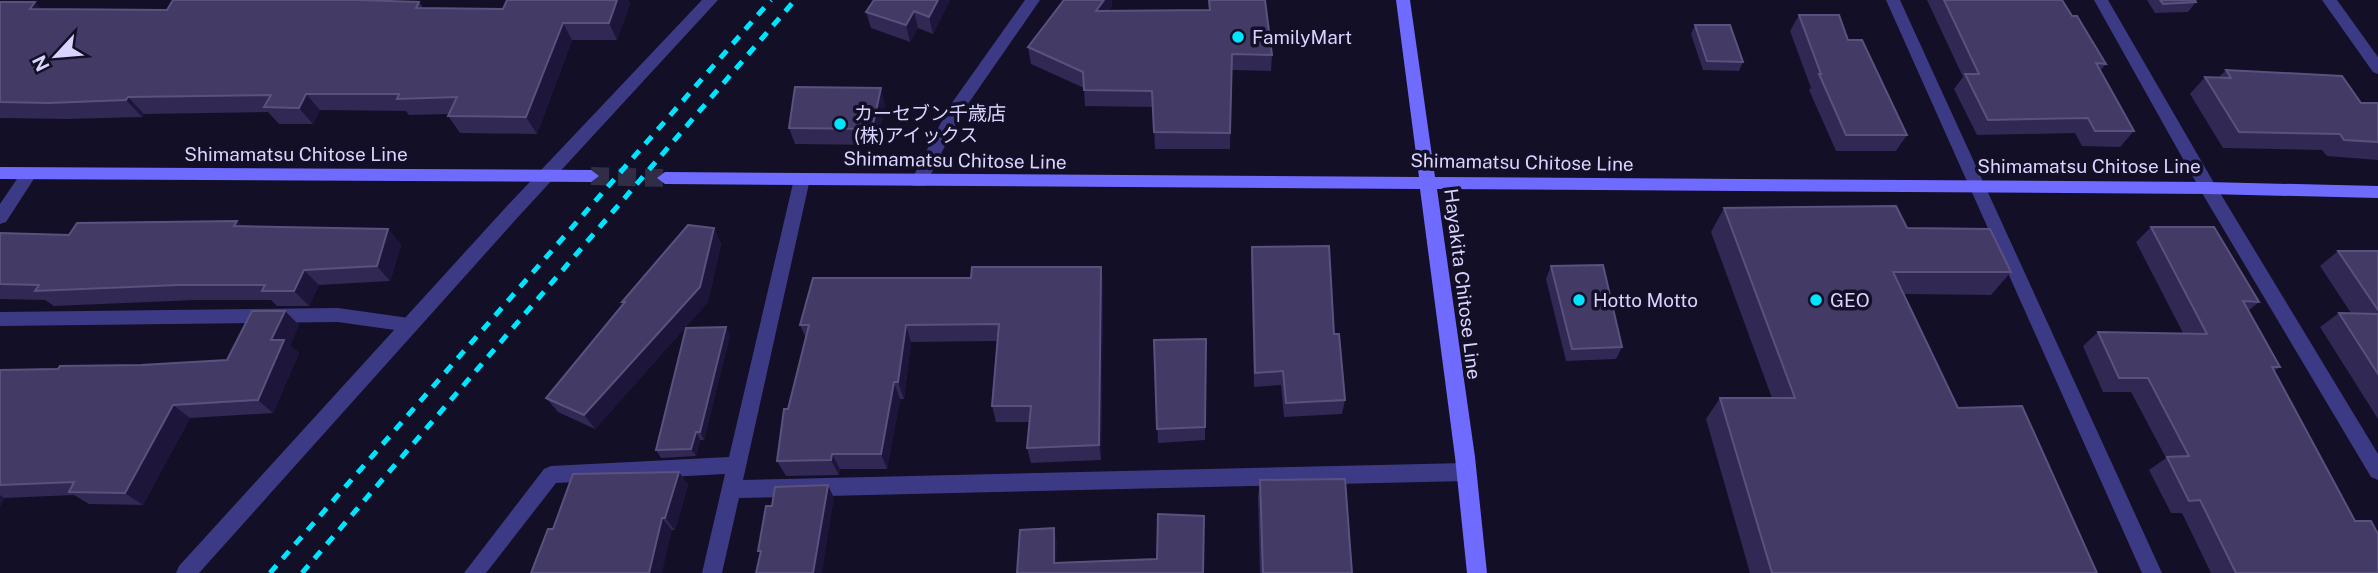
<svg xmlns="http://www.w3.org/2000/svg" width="2378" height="573" viewBox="0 0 2378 573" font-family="'Public Sans','Noto Sans JP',sans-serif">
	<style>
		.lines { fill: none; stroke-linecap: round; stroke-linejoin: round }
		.secondary-tunnel { stroke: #312d47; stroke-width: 18; stroke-dasharray: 18 9; stroke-linecap: butt }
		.minor { fill: #3d3a85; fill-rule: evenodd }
		.tertiary { fill: #3d3a85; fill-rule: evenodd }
		.secondary { fill: #6f6bff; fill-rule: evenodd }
		.rail { stroke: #00e5ff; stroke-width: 5; stroke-dasharray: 10 9; stroke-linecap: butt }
		.wall { fill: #312854 }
		.shaded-wall { fill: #1d163a }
		.building { fill: #433a66; stroke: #5a527e; stroke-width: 2 }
		.poi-dot { fill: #00e5ff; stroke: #130f26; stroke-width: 2.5 }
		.labels { text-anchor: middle; stroke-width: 7; stroke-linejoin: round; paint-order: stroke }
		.poi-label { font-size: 19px; fill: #d9d4ff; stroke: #130f26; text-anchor: start }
		.street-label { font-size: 19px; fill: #d9d4ff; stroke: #130f26 }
	</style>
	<rect width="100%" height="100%" fill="#130f26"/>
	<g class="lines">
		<path class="secondary-tunnel" d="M591,176L665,178"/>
		<path class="minor" d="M1025,0H1040L961,114L925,186H913L911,181L949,107Z
			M1886,0H1900L2162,573H2142Z
			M2094,0H2108L2214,183L2378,454V480L2371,477L2202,193Z
			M2322,0H2337L2378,57V74L2373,72Z
			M29,168L37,174L6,222L0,224V204L23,170Z
			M802,173L810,179L743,480L1466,463L1473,466L1476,472L1473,478L1466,481L739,498L722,573H702L725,474L556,483L486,573H464L544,469L551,466L729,457L794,179Z
			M338,308L409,318L415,320L418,325L415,330L409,332L338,322L0,326V312Z"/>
		<path class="tertiary" d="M702,0H718L519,216L199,573H176L179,566L507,206Z"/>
		<path class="secondary" d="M1396,0H1410L1435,177L2208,182L2378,186V198L2208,194L1437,189L1475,457L1487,573H1467L1455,457L1420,189L665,184L657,178L665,172L1419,177Z
			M0,167L591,170L599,176L591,182L0,179Z"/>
		<path class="rail" d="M270,573L771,0
			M302,573L795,0"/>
	</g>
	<path class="wall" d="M173,0H364V1L419,2L423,8L503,9L507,0H628L630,4L617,40H572L537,134L460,133L448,116L449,114L409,115L406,111L320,110L313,124H279L268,112L144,114L142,117L66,119L0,118V2L42,9L167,10Z
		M874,0H950L933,34L918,28L910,42L871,28L866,12Z
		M1208,0H1265L1272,55L1271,71L1232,70L1230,149H1155L1153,107L1085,106L1084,88L1031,64L1028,47L1112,6L1109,11L1209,10Z
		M1927,0H2062L2072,16L2106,64L2100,71L2134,131L2120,147L2082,146L2075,133L1977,135L1954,89L1963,77Z
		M2147,0H2195L2196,2L2188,12L2155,13Z
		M1799,15L1848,40L1907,135L1896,151H1836L1809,90L1811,88L1790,31Z
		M1695,25L1743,62L1739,71L1703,70L1691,34Z
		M2226,70L2361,103H2378V160L2327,156L2322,150L2223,148L2190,94L2205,77L2218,78Z
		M885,104L877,145L795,144L789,128Z
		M1724,208L1907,228L2011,272L1991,295L1904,294L1958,408L2097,573H1750L1706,419L1720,398H1772L1711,232Z
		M237,221L243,227L388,229L401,245L390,281L319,285L309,306H277L271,300H195L54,306L45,300L0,299V233L69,235Z
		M2151,227L2259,302L2248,311L2280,367L2274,371L2378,573H2211L2182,513H2171L2149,470L2166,458L2131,392H2103L2083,346L2098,332L2183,333L2136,242Z
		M714,228L721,244L708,302L595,429L558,412L546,398L623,304L622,302Z
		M1252,247L1334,334L1345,400L1342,414L1284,417L1281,385L1254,387L1251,262Z
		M2338,251H2378V419L2320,327L2339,313H2351L2320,266Z
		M1551,266L1622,347L1616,359L1566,361L1546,279Z
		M1101,267L1103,284L1101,460L1031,463L1027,448L1030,422H996L992,406L997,341L911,342L904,399H900L887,469H840L839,475L786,476L777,461L788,409L806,338L800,325L971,278Z
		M285,311L299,325L290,345L299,353L273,413L190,418L143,505L89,504L74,495L4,498L0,506V370L141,365L227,360Z
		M730,335L704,440H700L696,456L661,458L656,450Z
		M1206,339L1205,440L1158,443L1154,340Z
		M679,472L688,485L675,530L553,529Z
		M1260,480L1352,573H1260L1258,497Z"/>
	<path class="shaded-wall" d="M617,0H628L630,4L617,40L609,23Z
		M938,0H950L933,34L929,17Z
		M1104,0H1112V6L1098,28L1096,11Z
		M35,2L52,19L30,9Z
		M914,11L918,28L910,42L906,25Z
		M563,23L572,40L537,134L526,117Z
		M881,88L885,104L877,145L872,129Z
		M306,94L320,110L313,124L299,108Z
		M128,97L144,114L142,117L126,100Z
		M237,221L253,236L234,226Z
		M714,228L721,244L708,302L595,429L584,415Z
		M388,229L401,245L390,281L377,266Z
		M1101,267L1103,284L1101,460L1099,445Z
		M304,270L319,285L309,306L294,291Z
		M285,311L299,325L290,345L299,353L273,413L258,400L271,340Z
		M906,325L911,342L904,399L898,382Z
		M726,327L730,335L704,440L700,432Z
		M894,382L900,399L887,469L881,454Z
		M173,405L190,418L143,505L125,493Z
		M696,432L700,440L696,456L691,449Z
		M832,454L840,469L839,475L831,460Z
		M679,472L688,485L675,530L665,518Z
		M828,485L834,498L822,573H813Z
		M0,495L4,498L0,506Z
		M662,518L672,530L662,573H649Z
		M1054,528L1057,541L1056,573L1054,563Z"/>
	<path class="building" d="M173,0H359L419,2L416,8L503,9L507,0H617L609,23H563L526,117L448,116L457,97L397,99L399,94H306L299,108L264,107L271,95L128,97L126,100L48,103L0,102V2H35L30,9L167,10Z
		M874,0H938L929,17L914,11L906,25L866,12Z
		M1064,0H1104L1096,11L1210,10L1209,0H1265L1272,55L1232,54L1230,133L1154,132L1152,91L1084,90L1083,72L1028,47Z
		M1944,0H2062L2072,16H2077L2106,64L2096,63L2134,131H2095L2088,118L1988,120L1965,74H1979Z
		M2160,0H2195L2196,2L2163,4Z
		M1799,15H1839L1848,40H1862L1907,135H1846L1819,74H1821Z
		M1695,25H1730L1743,62L1707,61Z
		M2226,70L2342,76L2361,103H2378V142L2344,140L2340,134L2239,132L2205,77L2231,78Z
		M795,87L881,88L872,129L789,128Z
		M1896,206L1907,228L1990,229L2011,272H1893L1958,408L2022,406L2097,573H1772L1720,398H1795L1724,208Z
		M237,221L234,226L388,229L377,266L304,270L294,291H262L265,285H178L35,291L39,285L0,284V233L69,235L77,223Z
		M688,225L714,228L700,287L584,415L546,398L625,302H622Z
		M2151,227H2214L2259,302L2243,301L2280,367H2272L2355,521H2371L2378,534V573H2236L2200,500L2189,501L2167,457L2189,456L2148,378H2119L2098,332L2207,334Z
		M1329,246L1334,334H1339L1345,400L1286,403L1283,371L1255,373L1252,247Z
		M2338,251H2378V310Z
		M1603,265L1622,347L1572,349L1551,266Z
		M972,267H1101L1099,445L1027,448L1031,406H992L999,324L906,325L898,382H894L881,454H832L831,460L777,461L784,409H788L809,325H800L813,278H971Z
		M252,311H285L271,340H284L258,400L173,405L125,493L69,492L74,482L0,485V370L58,369L60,366L141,365L227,360Z
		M2339,313L2378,314V374Z
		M726,327L700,432H696L691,449L656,450L686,328Z
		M1206,339L1205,427L1157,429L1154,340Z
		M679,472L665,518H662L649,573H531L548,529H553L573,474Z
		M1345,479L1352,573H1263L1260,480Z
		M828,485L813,573H756L761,551H758L766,506H772L775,487Z
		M1158,514L1204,516L1203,573H1017L1020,530L1054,528V563L1157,559Z"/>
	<g class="poi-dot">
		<circle cx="1238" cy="37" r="7"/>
		<circle cx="840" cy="124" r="7"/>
		<circle cx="1579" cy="300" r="7"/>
		<circle cx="1816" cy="300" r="7"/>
	</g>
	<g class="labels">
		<g class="poi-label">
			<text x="1252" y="44">FamilyMart</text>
			<text x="854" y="120">カーセブン千歳店<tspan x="854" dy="22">(株)アイックス</tspan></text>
			<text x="1593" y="307">Hotto Motto</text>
			<text x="1830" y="307">GEO</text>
		</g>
		<g class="street-label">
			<text x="296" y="161">Shimamatsu Chitose Line</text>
			<text transform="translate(955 160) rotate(1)" y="7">Shimamatsu Chitose Line</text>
			<text transform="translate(1522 162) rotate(1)" y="7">Shimamatsu Chitose Line</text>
			<text x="2089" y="173">Shimamatsu Chitose Line</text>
			<text transform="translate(1463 284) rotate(83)" y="7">Hayakita Chitose Line</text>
		</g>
	</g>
	<g transform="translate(56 56) rotate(244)" stroke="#130f26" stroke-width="5" paint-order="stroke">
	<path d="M0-5L12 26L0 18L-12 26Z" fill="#d9d4ff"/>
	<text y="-10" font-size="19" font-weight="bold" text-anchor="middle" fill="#d9d4ff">N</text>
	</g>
</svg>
